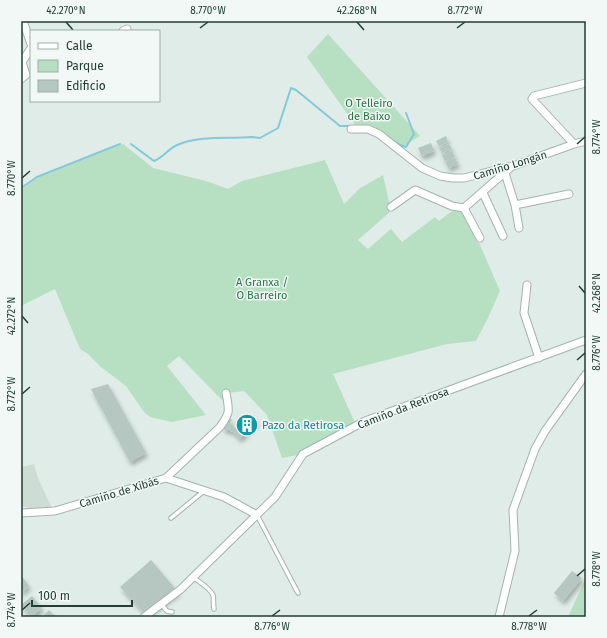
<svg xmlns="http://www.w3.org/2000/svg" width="607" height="638" viewBox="0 0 607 638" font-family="'Fira Sans',sans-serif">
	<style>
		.built { fill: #cedcd6 }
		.green { fill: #b7dfc2 }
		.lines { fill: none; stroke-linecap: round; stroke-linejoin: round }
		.stream { stroke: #84c9d5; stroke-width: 2 }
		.building { fill: #b5c7c0; filter: url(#shadow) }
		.service-casing { stroke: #a3b4ae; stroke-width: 5.5 }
		.minor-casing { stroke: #a3b4ae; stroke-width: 9 }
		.service { stroke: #fff; stroke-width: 3.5 }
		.minor { stroke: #fff; stroke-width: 7 }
		.ticks { fill: none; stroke: #203e35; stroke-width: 1.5 }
		.labels { text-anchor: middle; stroke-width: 3; stroke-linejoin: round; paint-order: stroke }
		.park-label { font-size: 11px; fill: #277745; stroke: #f1f8f5 }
		.street-label { font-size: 11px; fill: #203e35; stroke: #f1f8f5 }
		.culture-label { font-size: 11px; fill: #0d838f; stroke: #f1f8f5; text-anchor: start }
		.neatline { fill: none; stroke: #203e35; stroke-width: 1.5 }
		.ticks-label { font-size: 10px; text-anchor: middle; fill: #203e35 }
	</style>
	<defs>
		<filter id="shadow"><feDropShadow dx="2" dy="4" stdDeviation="2" flood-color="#0004"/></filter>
	</defs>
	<rect width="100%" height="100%" fill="#e0ece7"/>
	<path class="built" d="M34,464L38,478L52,508L31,510L27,507H21V467Z"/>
	<path class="green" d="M328,34L420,136L399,149L358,129L307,57Z
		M123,144L153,168L206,181L228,189L242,181L325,160L344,204L359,189L383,175L391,211L358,240L368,249L391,229L402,242L435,217L439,221L452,211L464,208L500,291L487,320L476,341L447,344L333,374L356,425L303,454L282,458L267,415L244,391L227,393L224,402L179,356L167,366L206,415L172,422L150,417L144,412L126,386L101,367L88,354L80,349L55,289L21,306V190L35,179Z
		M586,579V617H568L584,582Z"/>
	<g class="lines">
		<path class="stream" d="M389,138L400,145L406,147L414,134L406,113
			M131,144L154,161C163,158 168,149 177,145C201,135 227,139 252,137L260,138L278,128L291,88L296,90L340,126H351
			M21,188L37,177L120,144"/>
	</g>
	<path class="building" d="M446,136L448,142L439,146L436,141Z
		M431,143L434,151L422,156L418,148Z
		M449,144L452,149L442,153L439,148Z
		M452,151L455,157L445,161L442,155Z
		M455,158L458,164L448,168L446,162Z
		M108,384L146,453L130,462L91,389Z
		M250,414L257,421L240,439L232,431L231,432L228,429L226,431L222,427L230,418L232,420L230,423L236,429Z
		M151,560L178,592L146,615L120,587Z
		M572,571L582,578L563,601L554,593Z
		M21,575L29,586L21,593Z
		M32,596L42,608L31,617L21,605Z
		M49,610L56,617H42Z"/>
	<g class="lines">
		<g class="service-casing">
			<path id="service" d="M257,515L298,593
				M171,518L204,491
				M193,577C199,582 210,588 213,595C214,599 213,605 214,609
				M161,604L167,611L172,612"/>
		</g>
		<g class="minor-casing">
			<path id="minor" d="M23,21L31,44
				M123,31L127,29
				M21,79L26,75L22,62L31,48
				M351,129H368L379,134L422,168L440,176L453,178H464L513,166L574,144L586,141
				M574,144L532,99L534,96L586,83
				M505,173L515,205L569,194
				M483,193L503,236
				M515,205L519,228
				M391,207L415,190L452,206L464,208L511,167
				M464,208L480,238
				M527,285L524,313L539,358
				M166,478L220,427C231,412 229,410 226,393
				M21,513L55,511L166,478L224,497L257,515
				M144,617L181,589L275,497L303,454L365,421L586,340
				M499,617L515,551L513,510L535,449L545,431L586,374"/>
		</g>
		<use href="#service" class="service"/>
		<use href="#minor" class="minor"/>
	</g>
	<path class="ticks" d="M66,22L73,30M357,22L364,30M200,28L208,22M457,28L465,22M577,144L585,137M22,178L30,171M579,286L585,293M22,316L28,323M577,360L585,353M22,394L30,387M577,576L585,569M22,610L30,603M272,616L280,610M529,616L537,610"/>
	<defs>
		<g id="building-disc" transform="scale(1.15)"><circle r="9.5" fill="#0f9aa8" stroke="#f1f8f5"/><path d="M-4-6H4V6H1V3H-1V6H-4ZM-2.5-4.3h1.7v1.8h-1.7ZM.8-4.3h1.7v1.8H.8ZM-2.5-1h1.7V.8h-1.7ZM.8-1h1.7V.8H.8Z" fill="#fff"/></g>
	</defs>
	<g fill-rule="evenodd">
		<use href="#building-disc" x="247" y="425"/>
	</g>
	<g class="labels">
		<g class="park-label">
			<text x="369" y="107">O Telleiro<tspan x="369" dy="13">de Baixo</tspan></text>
			<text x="262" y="286">A Granxa /<tspan x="262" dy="13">O Barreiro</tspan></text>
		</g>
		<g class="street-label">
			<text transform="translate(510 165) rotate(-17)" y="4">Camiño Longán</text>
			<text transform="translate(403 408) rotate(-21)" y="4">Camiño da Retirosa</text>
			<text transform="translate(119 492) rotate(-17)" y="4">Camiño de Xibás</text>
		</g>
		<g class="culture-label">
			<text x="262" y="429">Pazo da Retirosa</text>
		</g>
	</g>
	<rect width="607" height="638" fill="none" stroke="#f1f8f5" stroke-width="44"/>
	<rect x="30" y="30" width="130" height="72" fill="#f1f8f5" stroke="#9daea8"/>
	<rect x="38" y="43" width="20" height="6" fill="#ffffff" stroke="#9daea8"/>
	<text x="66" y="50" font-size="12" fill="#203e35">Calle</text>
	<rect x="38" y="60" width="20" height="12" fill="#b7dfc2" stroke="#9daea8"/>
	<text x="66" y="70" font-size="12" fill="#203e35">Parque</text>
	<rect x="38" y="80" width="20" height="12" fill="#b5c7c0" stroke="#9daea8"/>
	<text x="66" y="90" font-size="12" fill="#203e35">Edificio</text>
	<path d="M32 600v6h100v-6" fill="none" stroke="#203e35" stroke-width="2"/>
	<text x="38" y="600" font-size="12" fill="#203e35" stroke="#f1f8f5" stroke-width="3" paint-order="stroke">100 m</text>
	<rect x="22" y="22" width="563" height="594" class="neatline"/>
	<g class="ticks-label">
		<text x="66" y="14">42.270°N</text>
		<text x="208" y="14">8.770°W</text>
		<text x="357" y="14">42.268°N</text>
		<text x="465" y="14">8.772°W</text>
		<text transform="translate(596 137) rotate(-90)" y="4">8.774°W</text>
		<text transform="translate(11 178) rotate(-90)" y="4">8.770°W</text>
		<text transform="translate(596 293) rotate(-90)" y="4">42.268°N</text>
		<text transform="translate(11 316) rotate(-90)" y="4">42.272°N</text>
		<text transform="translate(596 353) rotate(-90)" y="4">8.776°W</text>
		<text transform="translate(11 394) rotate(-90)" y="4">8.772°W</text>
		<text transform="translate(596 569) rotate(-90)" y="4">8.778°W</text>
		<text transform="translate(11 610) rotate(-90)" y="4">8.774°W</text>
		<text x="272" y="630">8.776°W</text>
		<text x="529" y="630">8.778°W</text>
	</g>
</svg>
